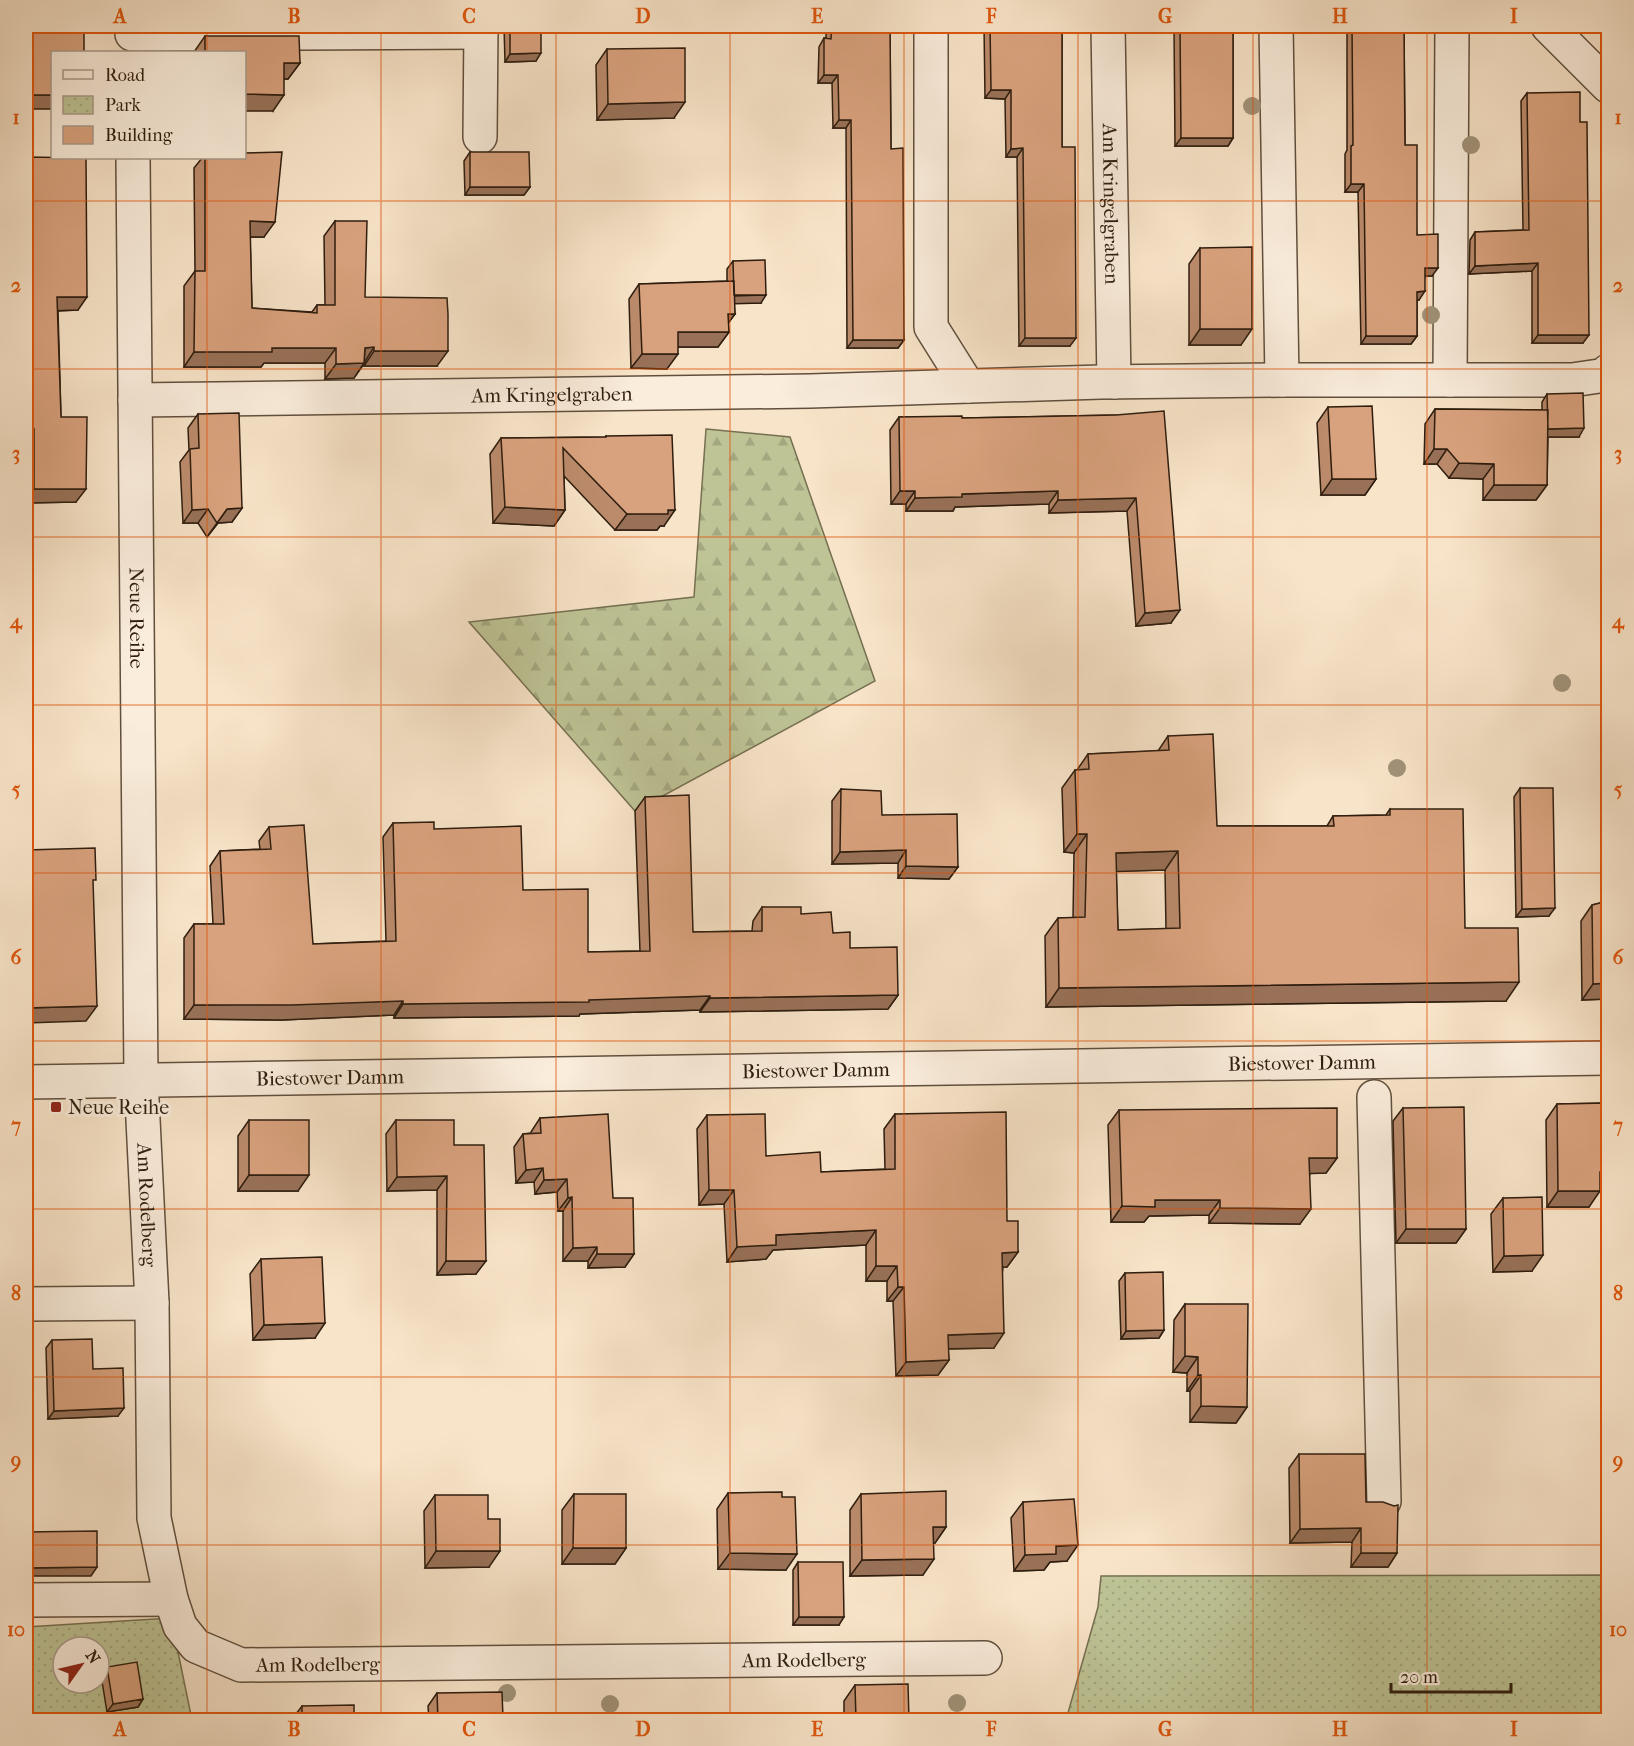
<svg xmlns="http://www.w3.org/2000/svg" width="1634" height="1746" viewBox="0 0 1634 1746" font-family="'IM FELL French Canon',serif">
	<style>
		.forest { fill: url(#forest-firs); stroke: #767052; stroke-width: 1.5 }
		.park { fill: url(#park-dots); stroke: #767052; stroke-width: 1.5; fill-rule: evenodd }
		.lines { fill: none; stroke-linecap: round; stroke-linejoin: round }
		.minor-casing { stroke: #604f3d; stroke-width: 36 }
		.minor { stroke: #faeddc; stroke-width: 33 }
		.tree { fill: #a19279 }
		.wall { fill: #bb8b6c; stroke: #2e1d0e; stroke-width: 1.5; fill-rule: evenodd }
		.shaded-wall { fill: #987158; stroke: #2e1d0e; stroke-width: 1.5 }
		.building { fill: #d9a27e; stroke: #2e1d0e; stroke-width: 1.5; fill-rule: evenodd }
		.grid { fill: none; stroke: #df560c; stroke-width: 1.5; stroke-opacity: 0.55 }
		.poi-dot { fill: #8f2418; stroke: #faeddc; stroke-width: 2 }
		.labels { text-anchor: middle; stroke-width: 6; stroke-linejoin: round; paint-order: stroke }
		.street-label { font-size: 20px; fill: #2e1d0e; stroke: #faeddc }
		.poi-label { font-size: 20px; fill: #2e1d0e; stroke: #faeddc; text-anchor: start }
		.neatline { fill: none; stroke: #df560c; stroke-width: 2 }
		.grid-label { font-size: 20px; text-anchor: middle; font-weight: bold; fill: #df560c }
	</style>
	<defs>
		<pattern id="forest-firs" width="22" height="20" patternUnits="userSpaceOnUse" patternTransform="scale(1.5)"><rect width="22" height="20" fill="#bec496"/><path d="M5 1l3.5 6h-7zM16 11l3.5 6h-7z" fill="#a4a880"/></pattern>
		<pattern id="park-dots" width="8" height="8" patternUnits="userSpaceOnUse" patternTransform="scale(1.5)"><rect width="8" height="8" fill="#bec496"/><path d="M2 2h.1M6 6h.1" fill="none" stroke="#a4a880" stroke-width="1.8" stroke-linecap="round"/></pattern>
	</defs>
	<rect width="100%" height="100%" fill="#f8e4c9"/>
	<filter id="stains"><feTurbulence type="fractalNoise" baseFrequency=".00333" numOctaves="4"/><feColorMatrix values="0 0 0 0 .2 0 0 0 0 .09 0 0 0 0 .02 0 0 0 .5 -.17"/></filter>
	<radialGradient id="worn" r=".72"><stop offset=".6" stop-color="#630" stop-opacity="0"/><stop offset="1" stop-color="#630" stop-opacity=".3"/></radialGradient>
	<path class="forest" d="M706,429L790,437L875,681L635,811L469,622L694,597Z"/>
	<path class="park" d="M1608,1575V1720H1066L1098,1607L1101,1576Z
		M171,1618L192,1720H26V1627ZM63,1647H99V1683H63Z"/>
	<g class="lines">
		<g class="minor-casing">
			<g id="minor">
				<path d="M931,26V327L968,386"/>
				<path id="s1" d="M1108,26L1114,382"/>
				<path d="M1276,26L1282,380"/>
				<path d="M1548,26L1608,86"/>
				<path d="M132,34L481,32"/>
				<path d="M480,137L481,26"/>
				<path id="s2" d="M133,158L141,1079L152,1303L154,1518L171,1599L180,1626L196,1646L241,1665L985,1658"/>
				<path d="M1450,380L1452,26"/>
				<path id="s3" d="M135,400L810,391L1101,382L1282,380H1572L1606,375L1608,371"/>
				<path id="s4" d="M26,1082L1608,1058"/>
				<path d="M1374,1097L1384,1501"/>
				<path d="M26,1304L152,1303"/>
				<path d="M26,1600L171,1599"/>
			</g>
		</g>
		<use href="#minor" class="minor"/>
	</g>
	<g class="tree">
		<circle cx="1252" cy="106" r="9"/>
		<circle cx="1471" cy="145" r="9"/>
		<circle cx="1431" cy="315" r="9"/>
		<circle cx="1562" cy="683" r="9"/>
		<circle cx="1397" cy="768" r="9"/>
		<circle cx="507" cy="1693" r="9"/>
		<circle cx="957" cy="1703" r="9"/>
		<circle cx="610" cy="1704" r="9"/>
	</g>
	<path class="wall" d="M504,26H541L536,61L505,62Z
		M826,26H890L891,149L904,340L898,348H847L846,128H833L832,83H818L819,47L824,38H826Z
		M984,26H1062V147L1070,346H1019L1017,157H1006L1005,99L985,98Z
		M1174,26H1233V138L1228,146H1175Z
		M1347,26H1404L1405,145L1417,235L1432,276H1425L1419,300H1417V336L1411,344H1361L1358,192H1345V154L1347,150Z
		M205,36L300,63L288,79H284L273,111L244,52H194Z
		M607,49L674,118L597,120L596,65Z
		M1527,93L1583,343H1532V271L1469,274L1470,240L1475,232L1523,230L1521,101Z
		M470,152L530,187L524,195H465L464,161Z
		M26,157L78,310L58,311L61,417L76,502L26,503Z
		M202,158H244L264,237H250L252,308L312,312L317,305H325L324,236L335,221L365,297L437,366H364V364L354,378L325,379V363H264L261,367H184V286L195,271L194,168Z
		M1200,248L1241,345H1189V264Z
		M733,261L761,303H734L735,314L728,323L729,332L718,347H678L667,369L631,368L629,299L639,284L727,281V269Z
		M1547,394L1579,437H1548L1547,485L1536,500H1483V479L1449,478L1437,464H1424L1425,424L1435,409L1542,410V402Z
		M1328,407L1376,479L1365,495H1321L1317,423Z
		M198,414L242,508L232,522L218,523L207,537L198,523H183L180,462L189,450L188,428Z
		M1116,415L1171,623L1136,626L1127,511L1049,513V504L955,507L953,511H906V504H891L890,430L899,417L962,418Z
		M606,436L664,526H660L657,530H615L564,476L565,510L554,526L493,523L490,454L501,438L605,437Z
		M1168,736L1217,826H1327L1333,816L1386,815L1390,809L1465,928L1506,1001L1046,1007L1045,936L1058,918H1073L1074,853L1064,852L1062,788L1075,770H1077L1088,754L1158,751ZM1165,870L1166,929L1118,930L1116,871Z
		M1520,788L1549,916L1516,917L1514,797Z
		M841,789L882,815L958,867L949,879L898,878V863L832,864V801Z
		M645,797L693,932L752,931L753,921L762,907L801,914L833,933L850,948L898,995L888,1009L700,1012V1010L580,1014L579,1016L394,1018V1015L282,1020L184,1019V938L194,924H213L210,866L220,851L260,849L259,841L269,827L313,944L386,941L383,837L393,823L434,829L523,890L588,952L640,951L635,811Z
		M1608,901V999L1582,1000L1581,921L1592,905Z
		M1608,1103V1188H1600L1589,1207H1547L1546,1120L1557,1104Z
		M1403,1108L1466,1229L1456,1243H1396L1393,1121Z
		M1119,1110L1337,1158L1326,1173H1310L1300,1224L1209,1223V1215L1149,1216L1144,1222H1111L1108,1125Z
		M895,1114L1007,1221L1018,1252L1007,1267H1003L994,1348L948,1349L949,1360L938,1375L896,1376L893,1301H887V1281H866V1245L773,1250L766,1259L727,1262L724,1204L699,1205L697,1129L707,1115L766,1156L821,1172L885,1169L884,1129Z
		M540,1118L613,1198L634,1254L625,1267L588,1268V1261H563V1211H558L557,1192L535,1194L534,1182L516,1183L514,1147L523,1134L531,1133V1132Z
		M249,1120L298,1191H238V1136Z
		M396,1120L454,1145L476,1274L437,1275V1190L387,1191L386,1134Z
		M1503,1198L1532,1271L1493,1272L1491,1214Z
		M261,1259L315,1338L253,1340L250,1274Z
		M1125,1273L1164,1330L1159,1338L1121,1339L1119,1281Z
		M1185,1304L1247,1407L1236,1423L1190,1422V1391H1187V1373L1173,1372L1174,1320Z
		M52,1340L93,1369L118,1416L48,1419L46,1348Z
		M1299,1454L1366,1502L1397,1553L1388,1567H1351L1352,1542L1290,1543L1289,1468Z
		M728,1493L782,1497L786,1570L718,1569L717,1509Z
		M574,1494L626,1548L615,1564H562V1510Z
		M861,1494L946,1527L935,1543H933L923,1575L850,1576V1510Z
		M435,1495L489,1567L425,1568L424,1511Z
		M1023,1502L1067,1561L1050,1562L1044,1570L1014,1571L1011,1518Z
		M798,1562L839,1625H793V1570Z
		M107,1667L143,1699L138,1707L107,1712L101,1675Z
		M855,1685L909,1720H844V1701Z
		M437,1693L503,1718L614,1720H429L428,1706Z
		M302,1706L354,1720H297L296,1714Z"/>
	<path class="shaded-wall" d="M541,53L536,61L505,62L510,54Z
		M284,63H300L288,79H273Z
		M824,75H838L832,83H818Z
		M991,90H1011L1005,99L985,98Z
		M244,94L284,95L273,111H244Z
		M26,95H52V109H26Z
		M685,102L674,118L597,120L608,104Z
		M839,120H851L846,128H833Z
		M1181,138H1233L1228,146H1175Z
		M1023,148L1017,157H1006L1011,149Z
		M1351,184H1364L1358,192H1345Z
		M470,187H530L524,195H465Z
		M250,221L275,222L264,237H239Z
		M1538,263L1532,271L1469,274L1475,266Z
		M1425,268H1438L1432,276H1420Z
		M1425,291L1419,300H1411L1417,292Z
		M766,295L761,303L727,304L733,296Z
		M57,297H87L78,310L48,311Z
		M728,314H735L724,329Z
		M1200,329H1252L1241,345H1189Z
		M678,332H729L718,347H667Z
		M1538,335H1589L1583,343H1532Z
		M1366,336H1417L1411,344H1361Z
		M1025,338H1076L1070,346H1019Z
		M853,340H904L898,348H847Z
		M374,347L364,363L365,348Z
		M272,348H336L325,363H264L261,367H184L194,352Z
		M374,351H448L437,366H364Z
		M642,354H678L667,369L631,368Z
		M364,363L354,378L325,379L336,364Z
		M1584,428L1579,437H1543L1548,429Z
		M26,429H34L26,440Z
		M1434,449H1447L1437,464H1424Z
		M1459,463L1494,464L1483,479L1449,478Z
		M1332,479H1376L1365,495H1321Z
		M1494,485H1547L1536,500H1483Z
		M34,489H86L76,502L26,503V501Z
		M900,491H915L906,504H891Z
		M1058,491L1049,504L955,507L953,511H906L915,498L962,494Z
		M1136,498L1127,511L1049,513L1058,500Z
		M505,507L565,510L554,526L493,523Z
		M242,508L232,522L218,523L207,537L227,509Z
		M208,509L198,523H183L192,510Z
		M675,510L664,526H660L657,530H615L627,514Z
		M1180,610L1171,623L1136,626L1145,613Z
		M1077,834H1087L1074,853L1064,852Z
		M906,850L898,863L832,864L840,852Z
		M1178,851L1165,870L1103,872L1116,853Z
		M906,866L958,867L949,879L898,878Z
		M1555,908L1549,916L1516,917L1522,909Z
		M1519,982L1506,1001L1046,1007L1059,988Z
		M1608,983V999L1582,1000L1593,984Z
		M898,995L888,1009L700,1012L710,998Z
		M710,996L700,1010L580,1014L579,1016L394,1018L403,1004Z
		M403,1001L394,1015L282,1020L184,1019L194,1005Z
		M97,1006L86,1021L26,1023V1008Z
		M1309,1158H1337L1326,1173L1299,1174Z
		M543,1168L534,1182L516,1183L526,1170Z
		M1600,1172H1608V1188H1589Z
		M249,1175H309L298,1191H238Z
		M447,1176L437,1190L387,1191L397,1177Z
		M567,1179L557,1192L535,1194L544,1180Z
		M709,1190H734L724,1204L699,1205Z
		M1558,1191H1600L1589,1207H1547Z
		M572,1197L563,1211H558L568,1198Z
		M1155,1200H1220L1209,1215L1149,1216L1144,1222H1111L1122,1206Z
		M1220,1208L1311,1209L1300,1224L1209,1223Z
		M1406,1229H1466L1456,1243H1396Z
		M876,1230L866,1245L773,1250L766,1259L727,1262L737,1247L776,1235Z
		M597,1247L588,1261H563L573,1248Z
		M1018,1252L1007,1267H992L1002,1253Z
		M597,1254H634L625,1267L588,1268Z
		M1543,1255L1532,1271L1493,1272L1504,1256Z
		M446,1261H486L476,1274L437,1275Z
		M876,1266H897L887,1281H866Z
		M898,1287H904L893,1301H887Z
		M325,1323L315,1338L253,1340L264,1325Z
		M1164,1330L1159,1338L1121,1339L1126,1331Z
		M1004,1333L994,1348L937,1349L948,1335Z
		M1185,1356L1198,1357L1187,1373L1173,1372Z
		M949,1360L938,1375L896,1376L906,1362Z
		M1198,1375H1201L1190,1391H1187Z
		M1201,1406L1247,1407L1236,1423L1190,1422Z
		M124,1408L118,1416L48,1419L54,1411Z
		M933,1527H946L935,1543H922Z
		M1361,1528L1352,1542L1290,1543L1300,1529Z
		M1078,1545L1067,1561L1050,1562L1044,1570L1014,1571L1025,1555L1056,1546Z
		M573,1548H626L615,1564H562Z
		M436,1551H500L489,1567L425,1568Z
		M730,1553L797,1554L786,1570L718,1569Z
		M1361,1553H1397L1388,1567H1351Z
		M934,1559L923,1575L850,1576L862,1560Z
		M97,1567L91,1576H26V1568Z
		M799,1617H844L839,1625H793Z
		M143,1699L138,1707L107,1712L113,1704Z"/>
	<path class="building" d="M26,26H84V52H52V95H26Z
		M510,26H541V53L510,54Z
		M832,26H890L891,149L903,148L904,340H853L851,120H839L838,75H824V38L831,39Z
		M990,26H1062V147H1075L1076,338H1025L1023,148L1011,149V90H991Z
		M1180,26H1233V138H1181Z
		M1352,26H1404L1405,145H1417V235L1438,234V268H1425V291L1417,292V336H1366L1364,184H1351V146L1353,145Z
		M205,36H299L300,63H284V95L244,94V52H205Z
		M685,48V102L608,104L607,49Z
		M1580,92V122H1587L1589,335H1538V263L1475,266V232L1529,230L1527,93Z
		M282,152L275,222L250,221L252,308L317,313V305H335V221H367L365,297L447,298L448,314V351H374V347L365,348L364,363L336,364V348H272V352H194L195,271H205V158H244V153Z
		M470,152H529L530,187H470Z
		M26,157L86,158L87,297H57L61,417H87L86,489H34V429H26Z
		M1252,247V329H1200V248Z
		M765,260L766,295H734L733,261Z
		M734,281L735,314H728L729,332H678V354H642L639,284Z
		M1583,393L1584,428L1548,429L1547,394Z
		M1372,406L1376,479H1332L1328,407Z
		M1435,409L1548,410L1547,485H1494V464L1459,463L1447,449H1434Z
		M1164,411L1180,610L1145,613L1136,498L1058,500V491L962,494V497L915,498V491H900L899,417L962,416V418L1116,415Z
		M239,413L242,508L227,509L217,523L208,509L192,510L190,449L199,448L198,414Z
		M672,435L675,510H668V514H627L563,448L565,510L505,507L501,438L606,437V436Z
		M1213,734L1217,826H1334L1333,816L1390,815V809H1463L1465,928H1518L1519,982L1059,988L1058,918L1085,917L1087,834H1077L1075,770L1089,769L1088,754L1169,750L1168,736ZM1178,851L1180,928L1118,930L1116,853Z
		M1520,788H1553L1555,908L1522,909Z
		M841,789L881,791L882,815L957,814L958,867L906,866V850L840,852Z
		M689,795L693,932L762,931V907H801V914L831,912L833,933L850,932V948L897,947L898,995L710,998V996L589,1000V1002L403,1004V1001L292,1005H194V924H224L220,851L271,849L269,827L304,825L313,944L396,941L393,823L434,822V829L521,826L523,890L588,889V952L650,951L645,797Z
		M95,848L96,880H93L97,1006L26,1008V850Z
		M1608,901V983L1593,984L1592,905Z
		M1608,1103V1172H1600V1191H1558L1557,1104Z
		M1464,1107L1466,1229H1406L1403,1108Z
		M1337,1108V1158H1309L1311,1209L1220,1208V1200H1155V1207L1122,1206L1119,1110Z
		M1006,1112L1007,1221H1018V1252L1002,1253L1004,1333L948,1335L949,1360L906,1362L904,1287H898L897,1266H876V1230L776,1235V1245L737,1247L734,1190H709L707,1115L765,1114L766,1156L820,1152L821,1172L895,1169V1114Z
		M608,1114L613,1198H633L634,1254H597V1247L573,1248L572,1197L568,1198L567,1179L544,1180L543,1168L526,1170L523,1134L541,1133L540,1118Z
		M249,1120H309V1175H249Z
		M396,1120H454V1145H484L486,1261H446L447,1176L397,1177Z
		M1542,1197L1543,1255L1504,1256L1503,1198Z
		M322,1257L325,1323L264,1325L261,1259Z
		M1163,1272L1164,1330L1126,1331L1125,1273Z
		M1185,1304H1248L1247,1407L1201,1406V1375H1198V1357L1185,1356Z
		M92,1339L93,1369L123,1368L124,1408L54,1411L52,1340Z
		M1299,1454H1365L1366,1502H1383L1394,1506L1398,1505L1397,1553H1361V1528L1300,1529Z
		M946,1491V1527H933L934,1559L862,1560L861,1494Z
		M782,1492V1497H795L797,1554L730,1553L728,1493Z
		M574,1494H626V1548H573Z
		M435,1495H488V1519H500V1551H436Z
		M1074,1499L1078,1545L1056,1546V1554L1025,1555L1023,1502Z
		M97,1531V1567L26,1568V1532Z
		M798,1562H843L844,1617H799Z
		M137,1662L143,1699L113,1704L107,1667Z
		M908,1684L909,1720H856L855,1685Z
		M502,1692L503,1718L614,1716V1720H438L437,1693Z
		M354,1705V1720H302V1706Z"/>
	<path class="grid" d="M207,26V52M381,26V1720M556,26V1720M730,26V1720M904,26V1720M1078,26V1720M1253,26V1720M1427,26V1720M207,158V1720M26,201H1608M26,369H1608M26,537H1608M26,705H1608M26,873H1608M26,1041H1608M26,1209H1608M26,1377H1608M26,1545H1608"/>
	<rect class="poi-dot" x="50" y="1101" width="12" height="12" rx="3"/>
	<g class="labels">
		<g class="street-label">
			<text dy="7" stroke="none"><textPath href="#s1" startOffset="178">Am Kringelgraben</textPath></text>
			<text dy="7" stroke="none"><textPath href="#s3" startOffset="417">Am Kringelgraben</textPath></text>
			<text dy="7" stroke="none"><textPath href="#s2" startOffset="460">Neue Reihe</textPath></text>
			<text dy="7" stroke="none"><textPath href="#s4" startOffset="1276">Biestower Damm</textPath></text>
			<text dy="7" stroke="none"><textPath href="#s4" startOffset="790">Biestower Damm</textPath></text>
			<text dy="7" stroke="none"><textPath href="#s4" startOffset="304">Biestower Damm</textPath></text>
			<text dy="7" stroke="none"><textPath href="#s2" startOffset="1047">Am Rodelberg</textPath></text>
			<text dy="7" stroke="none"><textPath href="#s2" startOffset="2109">Am Rodelberg</textPath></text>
			<text dy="7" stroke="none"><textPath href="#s2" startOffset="1623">Am Rodelberg</textPath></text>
		</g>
		<g class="poi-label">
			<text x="68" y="1114">Neue Reihe</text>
		</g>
	</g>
	<rect width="1634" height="1746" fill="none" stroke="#f8e4c9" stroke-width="66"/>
	<rect x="51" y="51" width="195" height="108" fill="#faeddc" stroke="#a89a8a" stroke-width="1.5"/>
	<rect x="63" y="70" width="30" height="9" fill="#faeddc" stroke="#a89a8a" stroke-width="1.5"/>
	<text x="105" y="81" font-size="18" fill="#2e1d0e">Road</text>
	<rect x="63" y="96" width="30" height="18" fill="url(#park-dots)" stroke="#a89a8a" stroke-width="1.5"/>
	<text x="105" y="111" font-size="18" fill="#2e1d0e">Park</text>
	<rect x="63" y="126" width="30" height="18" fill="#d9a27e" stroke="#a89a8a" stroke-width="1.5"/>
	<text x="105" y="141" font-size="18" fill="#2e1d0e">Building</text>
	<g transform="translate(81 1665) rotate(56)"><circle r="28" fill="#faeddc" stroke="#a89a8a" stroke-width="1.5"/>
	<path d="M0-4.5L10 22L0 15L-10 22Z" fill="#8f2418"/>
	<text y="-9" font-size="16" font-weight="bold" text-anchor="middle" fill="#2e1d0e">N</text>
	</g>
	<path d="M1391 1683v9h120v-9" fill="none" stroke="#2e1d0e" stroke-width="3"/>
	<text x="1400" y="1683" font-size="18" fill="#2e1d0e" stroke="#faeddc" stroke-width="4.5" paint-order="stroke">20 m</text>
	<rect x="33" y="33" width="1568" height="1680" class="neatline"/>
	<g class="grid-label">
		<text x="120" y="23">A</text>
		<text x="294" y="23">B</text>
		<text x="469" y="23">C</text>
		<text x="643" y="23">D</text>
		<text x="817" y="23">E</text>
		<text x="991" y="23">F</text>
		<text x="1165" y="23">G</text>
		<text x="1340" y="23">H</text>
		<text x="1514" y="23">I</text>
		<text x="16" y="124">1</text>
		<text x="1618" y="124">1</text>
		<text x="16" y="292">2</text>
		<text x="1618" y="292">2</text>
		<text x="16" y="460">3</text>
		<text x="1618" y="460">3</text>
		<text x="16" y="628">4</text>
		<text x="1618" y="628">4</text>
		<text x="16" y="796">5</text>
		<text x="1618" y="796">5</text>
		<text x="16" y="964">6</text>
		<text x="1618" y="964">6</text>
		<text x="16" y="1132">7</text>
		<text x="1618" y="1132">7</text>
		<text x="16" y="1300">8</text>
		<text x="1618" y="1300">8</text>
		<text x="16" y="1468">9</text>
		<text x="1618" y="1468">9</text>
		<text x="16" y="1636">10</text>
		<text x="1618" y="1636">10</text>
		<text x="120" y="1736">A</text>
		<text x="294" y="1736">B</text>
		<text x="469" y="1736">C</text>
		<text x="643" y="1736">D</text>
		<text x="817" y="1736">E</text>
		<text x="991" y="1736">F</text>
		<text x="1165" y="1736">G</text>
		<text x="1340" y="1736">H</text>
		<text x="1514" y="1736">I</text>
	</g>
	<rect width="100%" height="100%" filter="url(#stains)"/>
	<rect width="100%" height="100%" fill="url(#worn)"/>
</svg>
